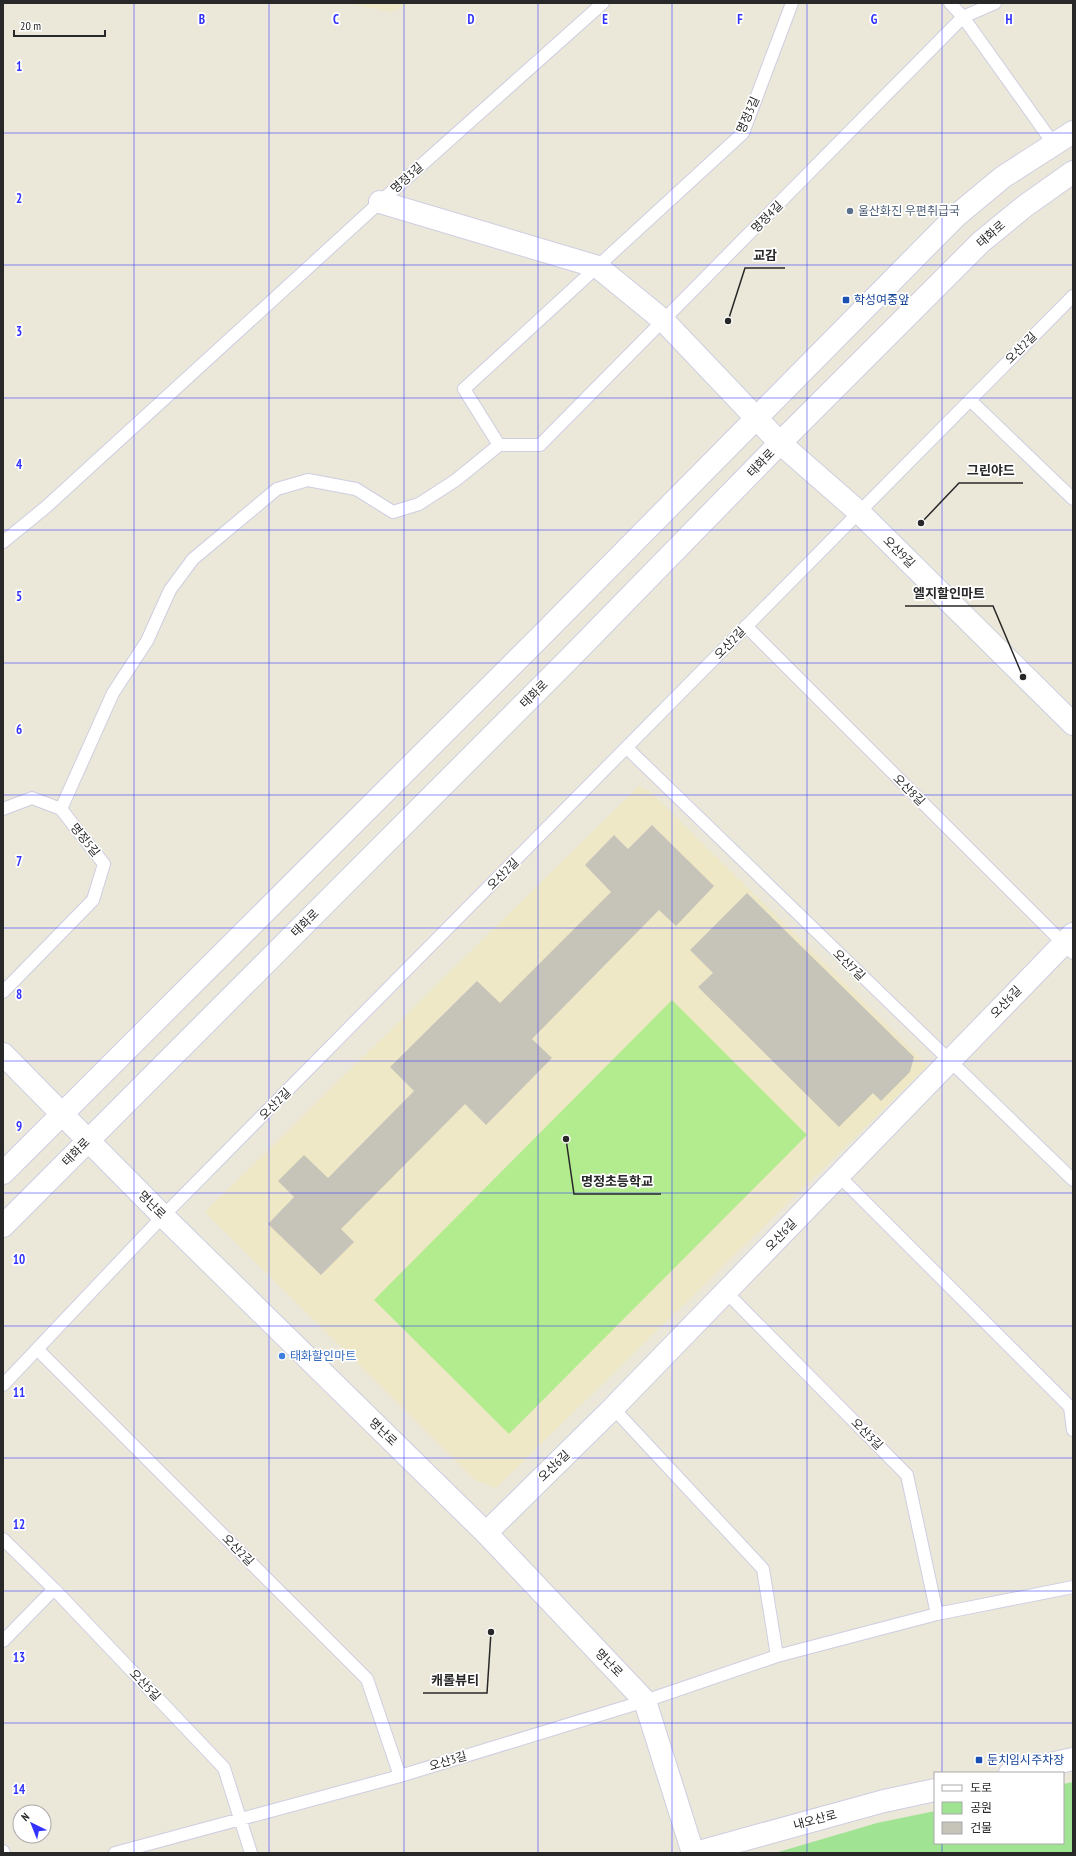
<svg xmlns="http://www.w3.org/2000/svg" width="1076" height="1856" viewBox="0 0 1076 1856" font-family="'PT Sans Narrow','Noto Sans KR',sans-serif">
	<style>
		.education { fill: #eee8c7 }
		.green { fill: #a0e493 }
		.pitch { fill: #b3ec8e }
		.building { fill: #c6c3b9 }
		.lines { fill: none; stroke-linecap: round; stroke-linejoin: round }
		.lane-casing { stroke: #cecee2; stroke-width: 14 }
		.street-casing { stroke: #cecee2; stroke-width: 24 }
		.secondary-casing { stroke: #cecee2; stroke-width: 24 }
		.lane { stroke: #fff; stroke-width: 12 }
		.street { stroke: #fff; stroke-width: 22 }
		.secondary { stroke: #fff; stroke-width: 22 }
		.grid { fill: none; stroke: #3233ff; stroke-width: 1; stroke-opacity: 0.55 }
		.service-dot { fill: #5c6f8a; stroke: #fff; stroke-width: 1.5 }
		.transit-dot { fill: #1a4fb4; stroke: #fff; stroke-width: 1.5 }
		.shop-dot { fill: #3f7fe0; stroke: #fff; stroke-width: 1.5 }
		.labels { text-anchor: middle; stroke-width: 3.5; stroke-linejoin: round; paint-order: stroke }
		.street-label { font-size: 12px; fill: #282828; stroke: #fff }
		.service-label { font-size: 12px; fill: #4e5e75; stroke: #fff; text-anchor: start }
		.transit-label { font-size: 12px; fill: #164399; stroke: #fff; text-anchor: start }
		.shop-label { font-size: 12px; fill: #366cbe; stroke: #fff; text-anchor: start }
		.grid-label { font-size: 13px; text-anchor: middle; font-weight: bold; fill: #3233ff; stroke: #fff; stroke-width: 3.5; stroke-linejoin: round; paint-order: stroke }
		.leader { fill: none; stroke: #282828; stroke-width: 1.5 }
		.callout-dot { fill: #282828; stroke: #fff; stroke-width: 1.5 }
		.callout-label { font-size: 13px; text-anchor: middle; font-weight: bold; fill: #282828; stroke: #fff; stroke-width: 3.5; stroke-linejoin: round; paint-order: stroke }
	</style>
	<rect width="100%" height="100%" fill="#ebe7d9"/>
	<path class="education" d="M347,3H410L392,12Z
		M639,786L652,793L928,1066L496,1488L475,1480L205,1212Z"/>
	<path class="green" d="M1073,1782V1853H775L877,1823L935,1811V1843H1063V1784Z"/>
	<path class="pitch" d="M672,1000L807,1135L509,1434L374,1300Z"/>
	<path class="building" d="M652,825L714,886L676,926L659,910L532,1039L552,1058L486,1125L465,1104L341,1229L354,1242L321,1275L268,1224L294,1197L278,1181L304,1155L328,1178L414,1091L390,1067L477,981L500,1003L611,892L585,865L614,835L628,849Z
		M747,893L914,1057L910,1072L881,1101L873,1093L839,1127L698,987L713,973L690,950Z"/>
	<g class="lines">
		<g class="lane-casing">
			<path id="lane" d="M950,3L963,17L1053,143
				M970,400L1073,499
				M499,445H540L963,17L995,3
				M499,445L464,389L743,133L792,3
				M3,542L46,507L380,202L603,3
				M746,626L1073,953
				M627,748L1073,1180
				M3,809L32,798L61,809L104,864L93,900L3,992
				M61,809L113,693L147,641L170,590L193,559L277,489L308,480L356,489L393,512L419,504L456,480L499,445
				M838,1175L1070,1407L1073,1430
				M726,1292L907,1475L937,1614
				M38,1350L367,1679L400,1776
				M3,1385L163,1216L1073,296
				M613,1408L763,1569L777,1656
				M3,1539L54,1589L224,1768L251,1853
				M3,1641L54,1589
				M3,1851L4,1853
				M115,1853L400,1776L645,1701L777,1656L937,1614L1073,1587"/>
		</g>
		<g class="street-casing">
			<path id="street" d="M380,202L598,267L664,321L780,443L860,513L1073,724
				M3,1054L61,1113
				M486,1533L613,1408L1073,934"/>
		</g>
		<g class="secondary-casing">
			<path id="secondary" d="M61,1113L163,1216L486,1533L645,1701L693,1853
				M3,1173L546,631L956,216L1003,177L1073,132
				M3,1226L571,657L780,443L981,242L1025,206L1073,172
				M1010,1773L1073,1759
				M695,1853L884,1801L935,1790"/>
		</g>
		<use href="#lane" class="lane"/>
		<use href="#street" class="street"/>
		<use href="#secondary" class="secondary"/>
	</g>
	<path class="grid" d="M134,3V1853M269,3V1853M404,3V1853M538,3V1853M672,3V1853M807,3V1853M942,3V1773M3,133H1073M3,265H1073M3,398H1073M3,530H1073M3,663H1073M3,795H1073M3,928H1073M3,1061H1073M3,1193H1073M3,1326H1073M3,1458H1073M3,1591H1073M3,1723H1073M942,1843V1853"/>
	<circle class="service-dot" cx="850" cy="211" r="4"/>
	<g class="transit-dot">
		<rect x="842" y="296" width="8" height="8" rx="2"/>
		<rect x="975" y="1756" width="8" height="8" rx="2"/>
	</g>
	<circle class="shop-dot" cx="282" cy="1356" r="4"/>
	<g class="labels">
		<g class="street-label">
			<text transform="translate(748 115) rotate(-66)" y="4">명정3길</text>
			<text transform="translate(407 178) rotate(-42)" y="4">명정3길</text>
			<text transform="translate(767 217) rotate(-45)" y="4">명정4길</text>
			<text transform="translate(991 234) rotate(-41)" y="4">태화로</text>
			<text transform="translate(1021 348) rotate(-45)" y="4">오산2길</text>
			<text transform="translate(761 463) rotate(-46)" y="4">태화로</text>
			<text transform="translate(899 552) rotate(45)" y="4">오산9길</text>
			<text transform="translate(730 643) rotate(-46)" y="4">오산2길</text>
			<text transform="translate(534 694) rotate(-45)" y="4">태화로</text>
			<text transform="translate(909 790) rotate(45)" y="4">오산8길</text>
			<text transform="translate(85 840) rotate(51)" y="4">명정5길</text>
			<text transform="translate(503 874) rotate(-45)" y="4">오산2길</text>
			<text transform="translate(305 923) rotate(-45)" y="4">태화로</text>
			<text transform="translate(849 965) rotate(44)" y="4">오산7길</text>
			<text transform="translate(1006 1002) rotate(-46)" y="4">오산6길</text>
			<text transform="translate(275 1104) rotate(-45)" y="4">오산2길</text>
			<text transform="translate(76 1152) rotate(-46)" y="4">태화로</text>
			<text transform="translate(152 1205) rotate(45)" y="4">명난로</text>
			<text transform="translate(781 1235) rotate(-46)" y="4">오산6길</text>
			<text transform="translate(383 1432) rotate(44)" y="4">명난로</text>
			<text transform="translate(867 1434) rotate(45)" y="4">오산3길</text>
			<text transform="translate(554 1466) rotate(-44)" y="4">오산6길</text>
			<text transform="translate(238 1550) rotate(45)" y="4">오산2길</text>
			<text transform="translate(609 1663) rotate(46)" y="4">명난로</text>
			<text transform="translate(145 1685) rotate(46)" y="4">오산5길</text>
			<text transform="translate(448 1761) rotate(-17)" y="4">오산3길</text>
			<text transform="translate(815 1820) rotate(-15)" y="4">내오산로</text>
		</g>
		<g class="service-label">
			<text x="858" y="215">울산화진 우편취급국</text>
		</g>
		<g class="transit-label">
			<text x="854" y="304">학성여중앞</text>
			<text x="987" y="1764">둔치임시주차장</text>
		</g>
		<g class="shop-label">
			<text x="290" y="1360">태화할인마트</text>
		</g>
	</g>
	<g class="grid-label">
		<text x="202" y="24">B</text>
		<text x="336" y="24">C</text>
		<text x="471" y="24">D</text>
		<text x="605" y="24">E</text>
		<text x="740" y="24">F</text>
		<text x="874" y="24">G</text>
		<text x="1009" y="24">H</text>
		<text x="19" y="71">1</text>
		<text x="19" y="203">2</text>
		<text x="19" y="336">3</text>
		<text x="19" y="469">4</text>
		<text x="19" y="601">5</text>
		<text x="19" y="734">6</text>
		<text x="19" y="866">7</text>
		<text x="19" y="999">8</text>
		<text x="19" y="1131">9</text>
		<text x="19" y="1264">10</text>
		<text x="19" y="1397">11</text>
		<text x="19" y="1529">12</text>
		<text x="19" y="1662">13</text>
		<text x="19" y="1794">14</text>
	</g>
	<path class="leader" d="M728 321L745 268H785M921 523L959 483H1023M1023 677L993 606H905M566 1139L574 1194H661M491 1632L487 1693H423"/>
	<g class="callout-dot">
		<circle cx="728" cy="321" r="4"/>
		<circle cx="921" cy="523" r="4"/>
		<circle cx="1023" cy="677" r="4"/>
		<circle cx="566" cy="1139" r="4"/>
		<circle cx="491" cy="1632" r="4"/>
	</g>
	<g class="callout-label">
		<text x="765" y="260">교감</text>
		<text x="991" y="475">그린야드</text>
		<text x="949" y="598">엘지할인마트</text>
		<text x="617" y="1186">명정초등학교</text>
		<text x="455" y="1685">캐롤뷰티</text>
	</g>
	<rect width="1076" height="1856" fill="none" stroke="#282828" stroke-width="8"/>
	<rect x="934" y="1772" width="130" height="72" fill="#ffffff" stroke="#a9a9a9"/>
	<rect x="942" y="1785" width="20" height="6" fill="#ffffff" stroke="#a9a9a9"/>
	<text x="970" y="1792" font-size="12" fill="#282828">도로</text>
	<rect x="942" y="1802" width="20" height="12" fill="#a0e493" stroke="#a9a9a9"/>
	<text x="970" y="1812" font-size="12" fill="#282828">공원</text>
	<rect x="942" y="1822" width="20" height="12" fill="#c6c3b9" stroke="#a9a9a9"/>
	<text x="970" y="1832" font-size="12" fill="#282828">건물</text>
	<g transform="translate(32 1824) rotate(317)"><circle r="19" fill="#ffffff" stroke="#a9a9a9"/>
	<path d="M0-3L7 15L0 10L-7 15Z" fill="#3233ff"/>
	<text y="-6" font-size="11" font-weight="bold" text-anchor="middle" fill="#282828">N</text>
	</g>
	<path d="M14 30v6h91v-6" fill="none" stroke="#282828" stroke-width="2"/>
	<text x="20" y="30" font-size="12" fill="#282828" stroke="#ffffff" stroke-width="3" paint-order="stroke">20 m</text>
</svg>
